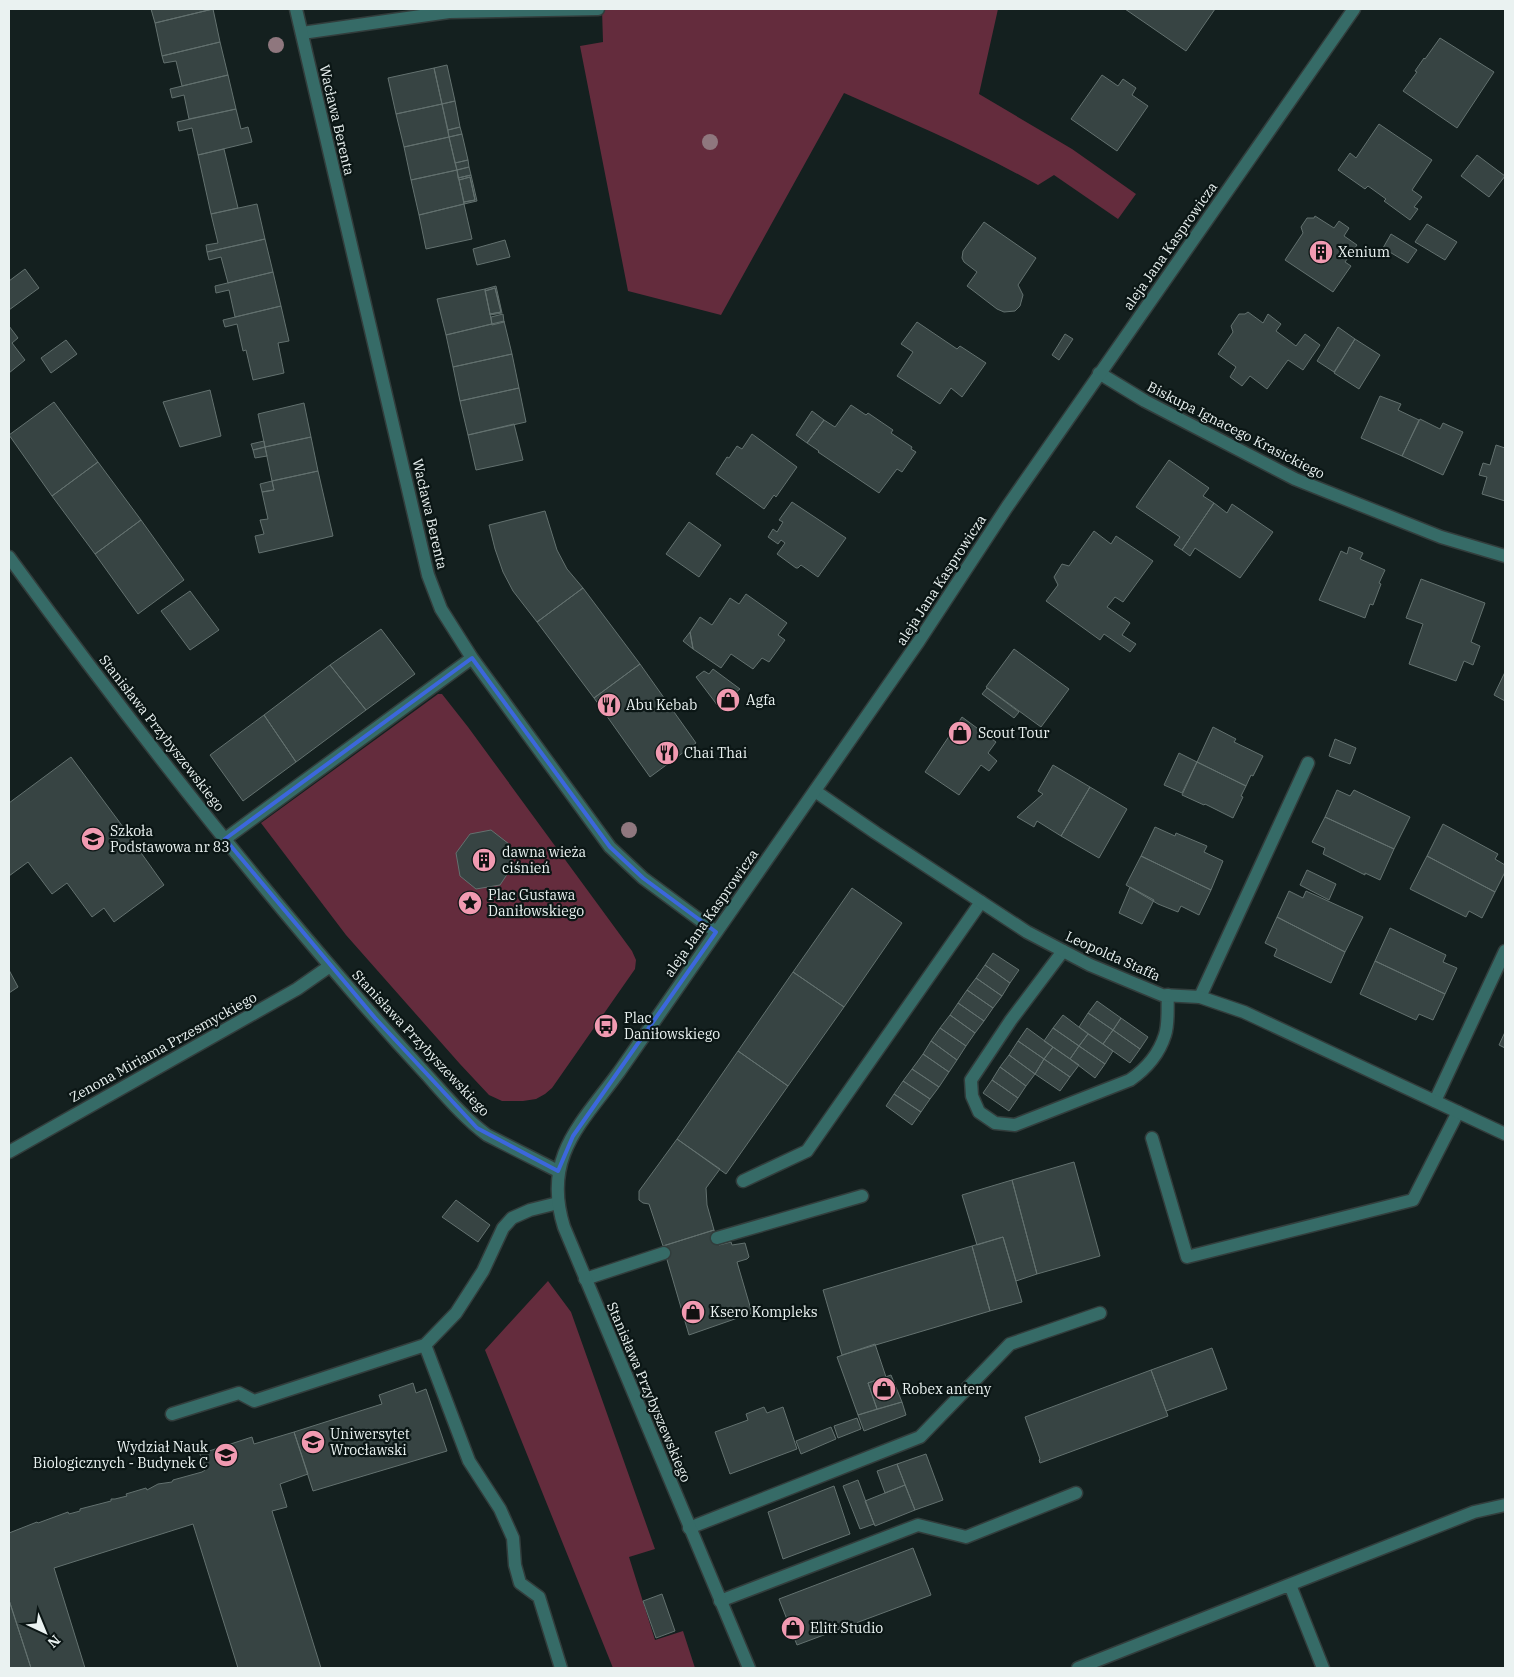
<svg xmlns="http://www.w3.org/2000/svg" width="1514" height="1677" viewBox="0 0 1514 1677" font-family="'IBM Plex Serif',serif">
	<style>
		.green { fill: #642c3d }
		.building { fill: #374443; stroke: #63716f }
		.lines { fill: none; stroke-linecap: round; stroke-linejoin: round }
		.service-casing { stroke: #323d3c; stroke-width: 15 }
		.minor-casing { stroke: #323d3c; stroke-width: 15 }
		.tertiary-casing { stroke: #323d3c; stroke-width: 15 }
		.service { stroke: #366b67; stroke-width: 12 }
		.minor { stroke: #366b67; stroke-width: 12 }
		.tertiary { stroke: #366b67; stroke-width: 12 }
		.tree { fill: #8f777e }
		.marked { fill: none; stroke: #3c67dc; stroke-width: 4; stroke-linejoin: round }
		.labels { text-anchor: middle; stroke-width: 4.5; stroke-linejoin: round; paint-order: stroke }
		.street-label { font-size: 14px; fill: #eaf2f1; stroke: #0b1615 }
		.poi-label { font-size: 14px; fill: #eaf2f1; stroke: #0b1615; text-anchor: start }
	</style>
	<rect width="100%" height="100%" fill="#14201f"/>
	<path class="green" d="M602,9H998L979,94L1072,149L1136,194L1118,219L1054,175L1038,185C975,150 910,122 844,93L721,315L628,291L580,46L603,42Z
		M438,694H442L468,727L632,951L636,960L635,969L552,1088L545,1094L536,1099L523,1101H502L489,1095L460,1064L346,935L261,823Z
		M548,1281L571,1312L655,1549L629,1557L655,1640L683,1631L695,1668H613L485,1350Z"/>
	<path class="building" d="M151,9H213L155,23Z
		M213,9L220,42L162,56L155,23Z
		M1125,9H1215L1186,51Z
		M1440,38L1494,72L1457,128L1403,91L1417,72L1415,71L1424,58L1425,59Z
		M220,42L228,75L182,86L176,61L164,63L162,56Z
		M447,65L455,101L442,104L434,68Z
		M434,68L442,104L396,114L388,78Z
		M228,75L236,109L189,119L184,95L172,98L170,89Z
		M1102,75L1118,86L1123,79L1136,88L1132,95L1148,106L1117,151L1071,119Z
		M455,101L460,127L448,130L442,104Z
		M442,104L449,137L404,147L396,114Z
		M236,109L241,129L248,127L252,142L198,155L192,128L179,131L177,122Z
		M1379,124L1432,160L1412,190L1422,197L1414,207L1418,209L1410,220L1384,201L1386,199L1368,186L1365,189L1338,170L1350,153L1356,158Z
		M460,127L462,134L449,137L448,130Z
		M462,134L468,160L455,163L449,137Z
		M449,137L457,170L411,180L404,147Z
		M224,149L238,208L211,214L198,155Z
		M1477,155L1505,176L1489,197L1461,176Z
		M468,160L469,167L457,170L455,163Z
		M469,167L471,175L458,178L457,170Z
		M457,170L464,204L419,215L411,180Z
		M471,175L477,201L464,204V202L475,200L470,177L459,180L458,178Z
		M470,177L475,200L464,202L459,180Z
		M257,204L265,239L207,252L206,245L218,243L211,214Z
		M464,204L472,239L426,249L419,215Z
		M1315,216L1334,228L1339,221L1349,228L1344,236L1357,245L1345,262L1351,266L1333,292L1285,260L1303,233L1301,227L1307,218H1314Z
		M984,222L1036,258L1018,285L1023,295L1020,306L1015,311L1004,312L997,309L967,286L977,272L964,262L962,258L963,251Z
		M1427,224L1457,242L1445,260L1415,242Z
		M1391,234L1417,250L1408,263L1383,248Z
		M265,239L273,272L228,283L221,257L209,260L207,252Z
		M505,240L510,257L477,265L473,249Z
		M25,269L39,288L9,310V281Z
		M273,272L281,306L235,317L229,290L216,293L215,286Z
		M496,286L502,313L490,315V314L501,312L495,288L485,291V289Z
		M495,288L501,312L490,314L485,291Z
		M485,289L492,324L446,335L437,299Z
		M281,306L289,341L278,343L284,373L253,380L246,350L243,351L237,324L225,327L223,320Z
		M1248,312L1263,323L1268,314L1281,324L1276,331L1296,346L1305,334L1320,345L1303,370L1288,360L1267,389L1250,376L1242,386L1230,377L1236,367L1218,354L1233,332L1231,326L1239,314H1245Z
		M503,314L504,322L492,325L491,317Z
		M504,321L512,354L453,367L446,335Z
		M917,322L957,349L960,346L986,363L962,397L951,388L940,404L897,376L913,352L901,344Z
		M9,326L18,338L12,343L25,360L9,373Z
		M1338,327L1355,339L1334,372L1317,361Z
		M1065,334L1073,339L1059,360L1052,355Z
		M1355,339L1380,355L1359,389L1334,373Z
		M66,340L77,354L51,373L41,358Z
		M512,354L519,388L460,401L453,367Z
		M519,388L526,422L468,435L460,401Z
		M210,390L221,436L180,447L163,402Z
		M1380,396L1401,404L1398,410L1419,420L1402,456L1361,438Z
		M54,402L98,462L52,496L9,435Z
		M304,403L311,437L265,447L258,414Z
		M851,405L866,415L868,413L893,430L891,433L912,447L911,449L916,452L902,472L897,469L879,493L818,452L819,451L807,443L824,420L835,427Z
		M812,411L824,420L807,443L796,435Z
		M1420,419L1440,429L1443,423L1463,432L1443,475L1402,456Z
		M514,424L523,460L476,470L468,435Z
		M752,434L797,467L776,497L774,495L764,509L716,474L727,457L729,458L737,446L742,449Z
		M311,437L318,471L272,481L265,447Z
		M264,441L265,447L253,450L251,444Z
		M1496,445L1505,448V501L1482,494L1487,477L1479,475L1483,463L1490,465Z
		M265,447L267,456L255,458L253,450Z
		M1169,460L1209,488L1203,496L1214,503L1182,550L1174,545L1180,537L1136,507Z
		M98,462L141,520L95,554L52,496Z
		M318,471L333,536L259,553L255,536L264,534L260,520L268,519L262,492L274,490L272,481Z
		M272,481L274,490L262,492L260,484Z
		M792,502L846,538L818,577L801,565L798,568H796L777,554L785,543L781,540L778,544L768,537L773,529L777,532L783,522L779,520Z
		M1214,503L1227,513L1232,504L1273,532L1240,578L1195,548L1190,556L1182,550Z
		M545,511L557,550L567,569L583,588L537,622L513,591L503,572L495,549L489,525Z
		M141,520L184,580L138,614L95,554Z
		M689,522L721,545L699,577L666,554Z
		M1094,531L1111,544L1116,536L1153,561L1123,602L1115,597L1107,607L1130,623L1122,635L1136,644L1130,652L1104,634L1100,640L1046,601L1058,585L1054,577L1062,564L1069,566Z
		M1349,547L1363,553L1360,559L1385,570L1379,583L1381,584L1373,605L1370,604L1365,618L1319,600L1341,551L1347,554Z
		M1421,579L1485,603L1471,642L1480,646L1473,665L1464,661L1456,681L1409,664L1423,624L1406,618Z
		M583,588L640,664L594,698L537,622Z
		M190,591L219,630L190,650L161,611Z
		M746,594L787,623L778,635L785,640L769,662L762,658L753,669L731,654L721,668L693,649L690,632L700,617L712,625L730,598L739,604Z
		M381,629L415,674L366,710L330,665Z
		M690,632L693,648V649L683,641Z
		M1014,649L1069,689L1041,727L986,687Z
		M640,664L696,743L650,777L594,698Z
		M330,665L366,710L296,762L264,715Z
		M713,669L740,689L731,696L734,700L721,710L696,677L704,671L709,674Z
		M1505,672V701L1494,695Z
		M987,688L1019,712L1014,718L982,694Z
		M264,715L296,762L243,801L210,755Z
		M962,717L996,742L988,753L997,761L989,771L981,765L959,795L925,772Z
		M1213,727L1236,739L1234,742L1263,756L1253,776L1251,775L1246,786L1197,762Z
		M1335,739L1356,748L1350,764L1329,756Z
		M1179,753L1197,762L1182,793L1164,785Z
		M71,757L132,839L130,841L138,851L139,850L164,885L114,922L104,908L92,917L67,883L52,894L28,862L9,876V803Z
		M1197,762L1246,786L1241,796L1243,797L1233,818L1205,804L1204,805L1182,795Z
		M1053,765L1090,787L1061,836L1037,821L1034,827L1017,817L1043,794L1038,791Z
		M1090,787L1127,809L1099,858L1061,836Z
		M1337,790L1350,796L1354,790L1410,817L1394,849L1325,817Z
		M1325,817L1394,849L1380,880L1365,873V875L1323,854L1325,848L1312,842Z
		M1443,824L1498,854L1495,859L1505,865V872L1495,892L1427,856Z
		M1155,827L1175,836L1176,833L1207,846L1204,852L1223,861L1211,890L1141,856Z
		M491,830L509,844L512,867L500,885L476,889L460,876L456,853L470,834Z
		M1141,856L1211,890L1199,915L1181,906L1178,912L1158,904L1126,885Z
		M1427,856L1495,892L1482,918L1469,911L1466,917L1410,889Z
		M1307,870L1336,884L1329,900L1300,885Z
		M1130,887L1154,900L1142,924L1119,913Z
		M852,888L902,923L844,1007L793,972Z
		M1289,891L1303,898L1306,891L1363,917L1345,952L1277,917Z
		M1277,917L1345,952L1331,983L1274,956L1277,949L1265,943Z
		M1390,928L1446,955L1443,962L1457,968L1445,994L1375,961Z
		M993,953L1019,970L1010,983L985,965Z
		M1375,961L1445,994L1433,1020L1419,1014L1416,1020L1360,994Z
		M985,965L1010,983L1002,996L976,978Z
		M9,970L18,987L9,993Z
		M793,972L844,1007L788,1086L738,1051Z
		M976,978L1002,996L993,1008L967,990Z
		M967,990L993,1008L984,1021L958,1003Z
		M1097,1001L1121,1018L1113,1030L1088,1013Z
		M958,1003L984,1021L975,1033L950,1015Z
		M1088,1013L1113,1030L1103,1044L1079,1027Z
		M950,1015L975,1033L966,1046L940,1028Z
		M1063,1015L1088,1034L1079,1046L1053,1028Z
		M1121,1018L1148,1037L1140,1049L1113,1030Z
		M940,1028L966,1046L957,1060L931,1041Z
		M1027,1028L1053,1047L1044,1059L1018,1041Z
		M1053,1028L1079,1046L1070,1059L1044,1041Z
		M1113,1030L1140,1049L1130,1063L1103,1044Z
		M1505,1032V1048L1499,1045Z
		M1088,1034L1113,1051L1105,1064L1079,1046Z
		M931,1041L957,1060L949,1072L923,1054Z
		M1018,1041L1044,1059L1035,1074L1009,1055Z
		M1079,1046L1105,1064L1095,1078L1070,1059Z
		M1053,1047L1079,1065L1070,1077L1044,1059Z
		M738,1051L788,1086L726,1174L677,1139Z
		M923,1054L949,1072L939,1087L912,1069Z
		M1009,1055L1035,1074L1026,1086L1000,1067Z
		M1044,1059L1070,1077L1060,1091L1035,1074Z
		M1000,1067L1026,1086L1018,1098L992,1080Z
		M912,1069L939,1087L930,1099L903,1081Z
		M992,1080L1018,1098L1009,1111L983,1093Z
		M903,1081L930,1099L921,1112L894,1094Z
		M894,1094L921,1112L912,1125L886,1106Z
		M677,1139L720,1169L706,1188L707,1205L714,1230L663,1246L649,1204L643,1203L639,1200V1191Z
		M1074,1162L1100,1256L1037,1274L1012,1180Z
		M1012,1180L1037,1274L1016,1281L1003,1237L977,1245L962,1195Z
		M456,1200L490,1225L478,1242L442,1217Z
		M714,1230L719,1245L731,1242L732,1245L745,1243L749,1257L747,1259L737,1262L752,1313L689,1335L663,1246Z
		M1003,1237L1022,1302L990,1311L972,1246Z
		M972,1246L990,1311L842,1355L823,1290Z
		M875,1344L886,1377L868,1383L877,1409L858,1415L837,1357Z
		M1212,1348L1227,1389L1166,1411L1151,1370Z
		M1151,1370L1168,1416L1040,1463L1039,1460L1040,1459L1025,1417Z
		M891,1375L902,1402L877,1409L868,1383Z
		M413,1383L416,1393L426,1389L447,1451L313,1491L294,1432L382,1404L379,1395Z
		M902,1402L906,1415L864,1431L858,1415Z
		M764,1407L767,1413L783,1407L797,1449L730,1474L715,1432L748,1420L746,1414Z
		M857,1418L861,1429L838,1438L834,1426Z
		M831,1427L836,1439L801,1454L796,1441Z
		M294,1432L308,1474L280,1484L287,1507L272,1511L321,1668H238L193,1524L54,1568L85,1668H31L9,1600V1533L37,1522L38,1523L68,1512L69,1514L80,1511V1509L111,1501V1499H115L127,1496L126,1494L146,1488L147,1490L158,1484L172,1482L173,1480L202,1472L205,1470L200,1454L252,1437L254,1444Z
		M926,1454L943,1500L915,1510L897,1464Z
		M897,1464L905,1485L885,1493L877,1471Z
		M858,1480L874,1524L860,1529L843,1486Z
		M905,1485L915,1510L875,1526L865,1501Z
		M834,1486L850,1534L783,1559L768,1512Z
		M913,1548L931,1595L797,1645L779,1599Z
		M662,1594L675,1631L656,1638L643,1601Z
		M9,1600L31,1668H9Z"/>
	<g class="lines">
		<g class="service-casing">
			<path id="service" d="M302,33L449,12L598,9
				M1063,951L1011,1020L971,1080L972,1096L979,1112L995,1123L1015,1125L1130,1080C1146,1069 1159,1054 1165,1035C1169,1023 1167,1007 1168,995
				M1200,997L1308,763
				M1435,1101L1505,951
				M1152,1138L1187,1257L1413,1200L1458,1112
				M743,1181L807,1151L981,902
				M717,1238L862,1196
				M585,1279L664,1253
				M425,1345L469,1461L500,1509L513,1538L515,1565L520,1583L539,1597L561,1668
				M172,1414L239,1393L254,1401L425,1345L456,1313L483,1271L503,1228L512,1218L530,1210L558,1203
				M689,1528L920,1437L1010,1344L1100,1313
				M1290,1585L1323,1668
				M720,1601L918,1525L966,1537L1076,1493
				M1078,1668L1474,1512L1505,1505"/>
		</g>
		<g class="minor-casing">
			<path id="minor" d="M296,9L428,575L441,609L472,658L610,847L643,878L716,932
				M1099,373L1145,401L1295,479L1441,537L1505,556
				M9,557C117,705 230,851 350,989C375,1018 400,1046 426,1074C445,1095 464,1118 487,1135L558,1171
				M815,791L876,833L1027,932L1090,965L1162,995L1200,997L1244,1012L1505,1134
				M225,839L472,658
				M9,1152L297,989L330,966"/>
		</g>
		<g class="tertiary-casing">
			<path id="tertiary" d="M749,1668L564,1227C542,1157 581,1124 619,1072L919,641L1007,507L1354,9"/>
		</g>
		<use href="#service" class="service"/>
		<use href="#minor" class="minor"/>
		<use href="#tertiary" class="tertiary"/>
	</g>
	<g class="tree">
		<circle cx="276" cy="45" r="8"/>
		<circle cx="710" cy="142" r="8"/>
		<circle cx="629" cy="830" r="8"/>
	</g>
	<path class="marked" d="M472,658L610,847L643,878L716,932L573,1136L558,1171L477,1128L375,1018L225,839Z"/>
	<defs>
		<g id="building-disc" transform="scale(1.25)"><circle r="9.5" fill="#f19ab1" stroke="#0b1615"/><path d="M-4-6H4V6H1V3H-1V6H-4ZM-2.5-4.3h1.7v1.8h-1.7ZM.8-4.3h1.7v1.8H.8ZM-2.5-1h1.7V.8h-1.7ZM.8-1h1.7V.8H.8Z" fill="#111"/></g>
		<g id="shop-disc" transform="scale(1.25)"><circle r="9.5" fill="#f19ab1" stroke="#0b1615"/><path d="M-5-2.5h2.3a2.7 3.5 0 0 1 5.4 0H5L5.5 6h-11ZM-1.5-2.5h3a1.5 2.3 0 0 0-3 0Z" fill="#111"/></g>
		<g id="restaurant-disc" transform="scale(1.25)"><circle r="9.5" fill="#f19ab1" stroke="#0b1615"/><path d="M-5-6h1v4h1v-4h1v4h1v-4h1v5L-1.5 .5V6h-2V.5L-5-1ZM5-6V6H3V1.5H1.5Q1.5-4 5-6Z" fill="#111"/></g>
		<g id="school-disc" transform="scale(1.25)"><circle r="9.5" fill="#f19ab1" stroke="#0b1615"/><path d="M0-5L7-2L0 1L-7-2ZM-4 1L0 2.5L4 1V4Q0 6-4 4Z" fill="#111"/></g>
		<g id="sight-disc" transform="scale(1.25)"><circle r="9.5" fill="#f19ab1" stroke="#0b1615"/><path d="M0-6L1.8-2.2L6-1.7L2.9 1.2L3.7 5.4L0 3.3L-3.7 5.4L-2.9 1.2L-6-1.7L-1.8-2.2Z" fill="#111"/></g>
		<g id="bus-disc" transform="scale(1.25)"><circle r="9.5" fill="#f19ab1" stroke="#0b1615"/><path d="M-5-6H5V4H4V6H2V4H-2V6H-4V4H-5ZM-3.5-4V0h7V-4ZM-3.5 1.2v1.5H-2V1.2ZM2 1.2v1.5H3.5V1.2Z" fill="#111"/></g>
		<g id="university-disc" transform="scale(1.25)"><circle r="9.5" fill="#f19ab1" stroke="#0b1615"/><path d="M0-5L7-2L0 1L-7-2ZM-4 1L0 2.5L4 1V4Q0 6-4 4Z" fill="#111"/></g>
	</defs>
	<g fill-rule="evenodd">
		<use href="#building-disc" x="1321" y="252"/>
		<use href="#shop-disc" x="728" y="700"/>
		<use href="#restaurant-disc" x="609" y="705"/>
		<use href="#shop-disc" x="960" y="733"/>
		<use href="#restaurant-disc" x="667" y="753"/>
		<use href="#school-disc" x="93" y="839"/>
		<use href="#building-disc" x="484" y="860"/>
		<use href="#sight-disc" x="470" y="903"/>
		<use href="#bus-disc" x="606" y="1026"/>
		<use href="#shop-disc" x="693" y="1312"/>
		<use href="#shop-disc" x="884" y="1389"/>
		<use href="#university-disc" x="313" y="1442"/>
		<use href="#university-disc" x="226" y="1455"/>
		<use href="#shop-disc" x="793" y="1628"/>
	</g>
	<g class="labels">
		<g class="street-label">
			<text transform="translate(337 120) rotate(77)" y="5">Wacława Berenta</text>
			<text transform="translate(1170 246) rotate(-55)" y="5">aleja Jana Kasprowicza</text>
			<text transform="translate(1236 430) rotate(27)" y="5">Biskupa Ignacego Krasickiego</text>
			<text transform="translate(430 514) rotate(77)" y="5">Wacława Berenta</text>
			<text transform="translate(941 580) rotate(-57)" y="5">aleja Jana Kasprowicza</text>
			<text transform="translate(162 733) rotate(52)" y="5">Stanisława Przybyszewskiego</text>
			<text transform="translate(711 913) rotate(-55)" y="5">aleja Jana Kasprowicza</text>
			<text transform="translate(1113 956) rotate(24)" y="5">Leopolda Staffa</text>
			<text transform="translate(421 1043) rotate(47)" y="5">Stanisława Przybyszewskiego</text>
			<text transform="translate(163 1047) rotate(-29)" y="5">Zenona Miriama Przesmyckiego</text>
			<text transform="translate(649 1392) rotate(67)" y="5">Stanisława Przybyszewskiego</text>
		</g>
		<g class="poi-label">
			<text x="1338" y="257">Xenium</text>
			<text x="746" y="705">Agfa</text>
			<text x="626" y="710">Abu Kebab</text>
			<text x="978" y="738">Scout Tour</text>
			<text x="684" y="758">Chai Thai</text>
			<text x="110" y="836">Szkoła<tspan x="110" dy="16">Podstawowa nr 83</tspan></text>
			<text x="502" y="857">dawna wieża<tspan x="502" dy="16">ciśnień</tspan></text>
			<text x="488" y="900">Plac Gustawa<tspan x="488" dy="16">Daniłowskiego</tspan></text>
			<text x="624" y="1023">Plac<tspan x="624" dy="16">Daniłowskiego</tspan></text>
			<text x="710" y="1317">Ksero Kompleks</text>
			<text x="902" y="1394">Robex anteny</text>
			<text x="330" y="1439">Uniwersytet<tspan x="330" dy="16">Wrocławski</tspan></text>
			<text x="208" y="1452" text-anchor="end">Wydział Nauk<tspan x="208" dy="16">Biologicznych - Budynek C</tspan></text>
			<text x="810" y="1633">Elitt Studio</text>
		</g>
	</g>
	<rect width="1514" height="1677" fill="none" stroke="#eaf2f1" stroke-width="20"/>
	<g transform="translate(45 1632) rotate(136)" stroke="#0b1615" stroke-width="4" paint-order="stroke">
	<path d="M0-4L9 19L0 12L-9 19Z" fill="#eaf2f1"/>
	<text y="-8" font-size="14" font-weight="bold" text-anchor="middle" fill="#eaf2f1">N</text>
	</g>
</svg>
